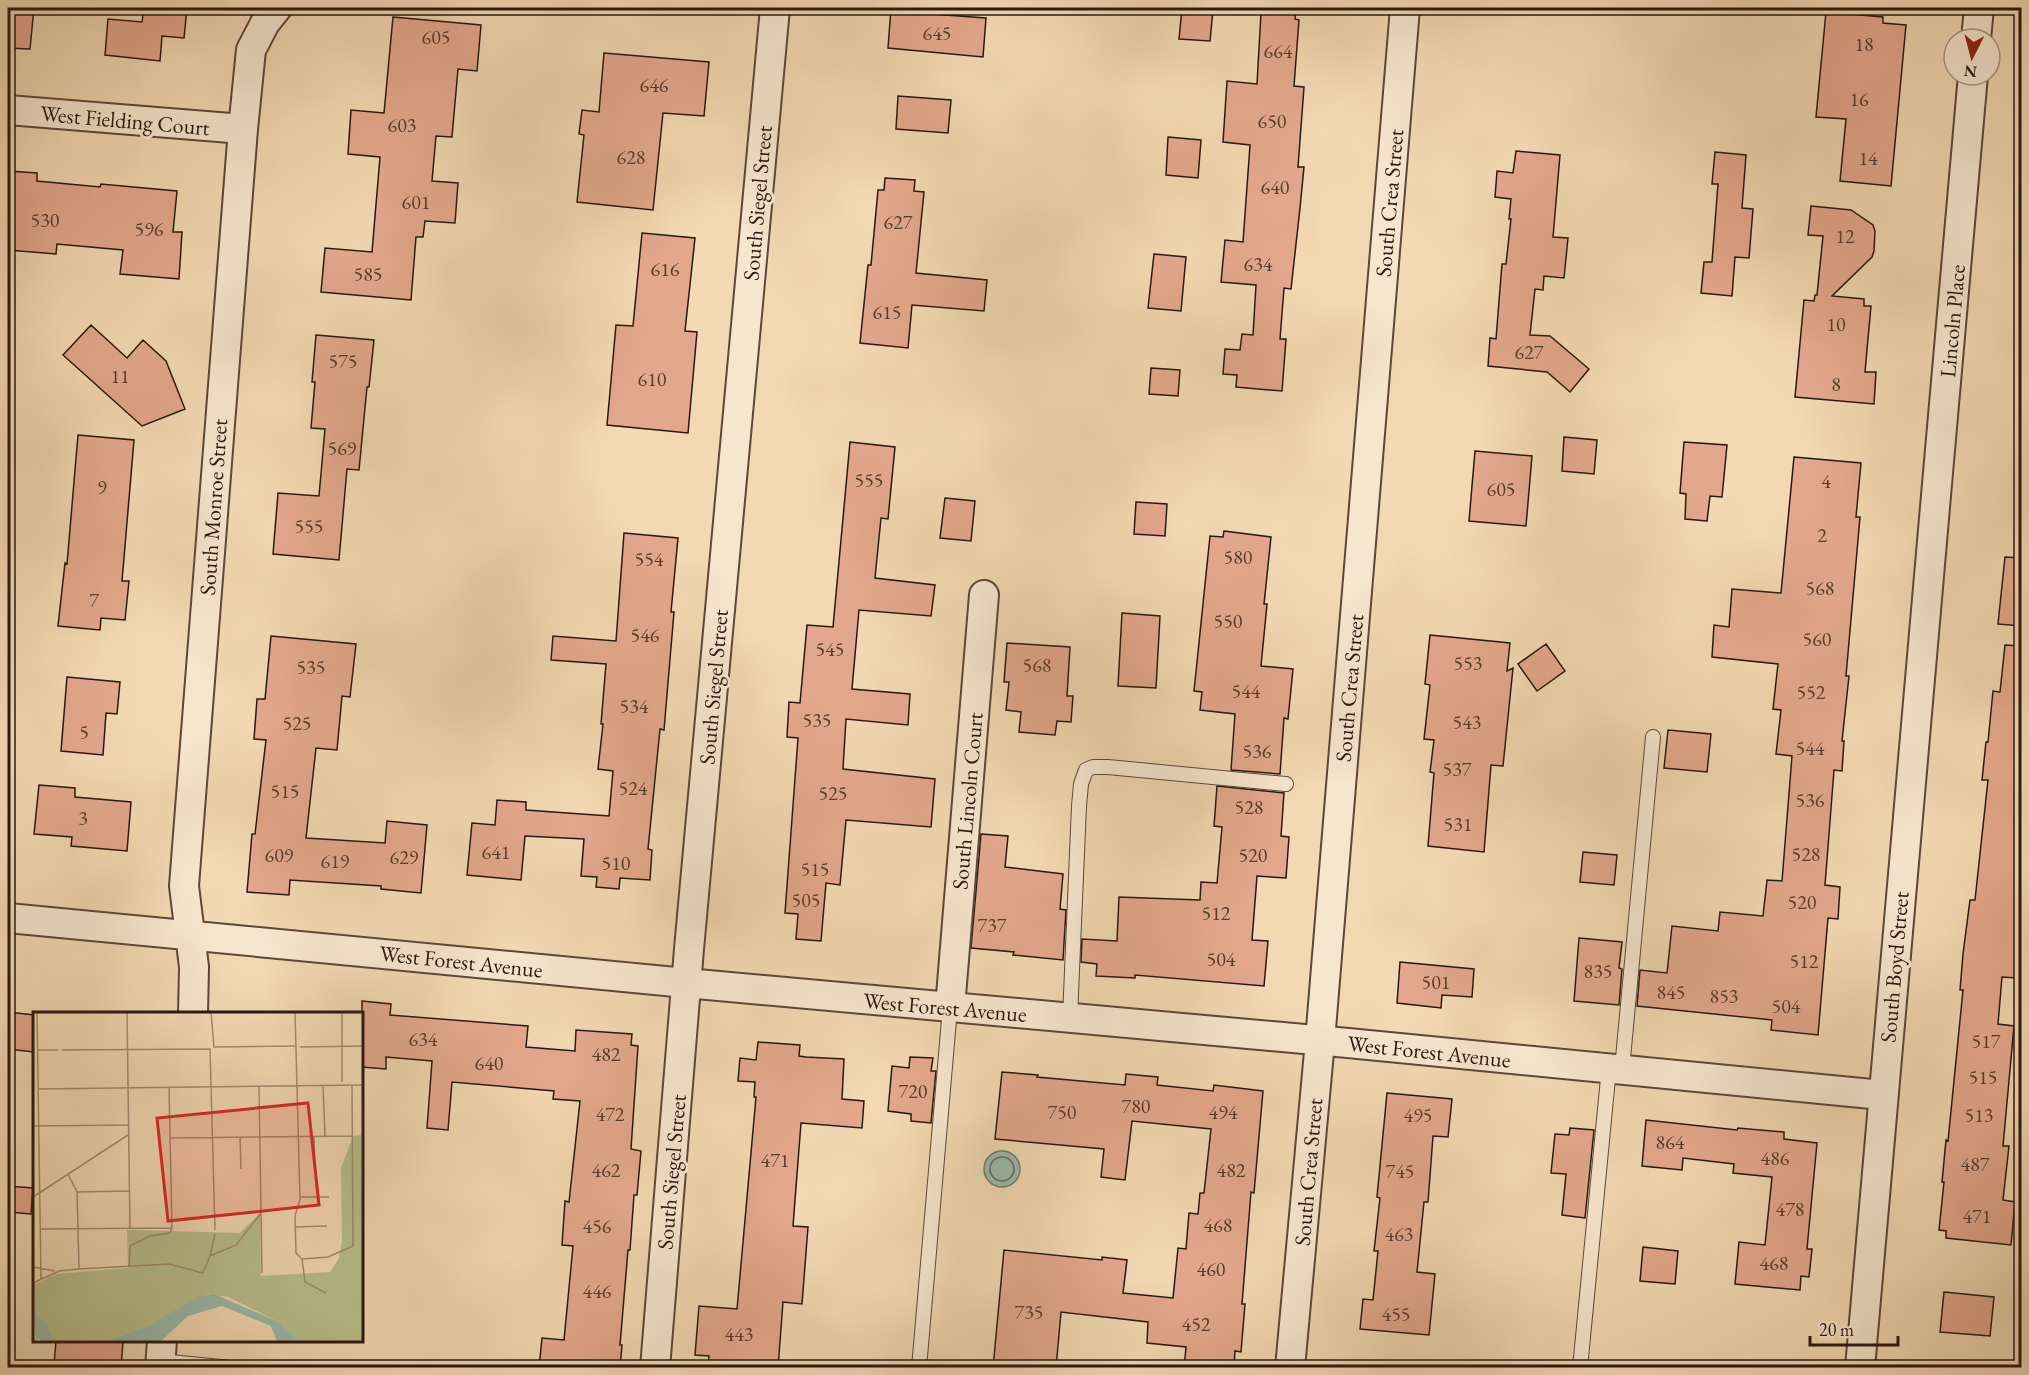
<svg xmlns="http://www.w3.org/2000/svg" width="2029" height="1375" viewBox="0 0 2029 1375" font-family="'EB Garamond',serif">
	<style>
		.water { fill: #9bbaab; stroke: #6e796d; stroke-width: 1.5 }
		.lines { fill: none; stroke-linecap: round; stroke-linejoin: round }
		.shore { stroke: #62685e; stroke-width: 1.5 }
		.building { fill: #e3a78d; stroke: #2a1711; stroke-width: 1.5 }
		.service-casing { stroke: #5c473a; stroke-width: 16 }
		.minor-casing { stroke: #5c473a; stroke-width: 32 }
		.service { stroke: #f7e6ce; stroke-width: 14 }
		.minor { stroke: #f7e6ce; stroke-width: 28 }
		.labels { text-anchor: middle; stroke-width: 6; stroke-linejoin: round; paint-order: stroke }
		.number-label { font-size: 20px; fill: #583b30 }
		.street-label { font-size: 22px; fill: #2a1711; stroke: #f7e6ce }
		.inset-road { fill: none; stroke: #a28b72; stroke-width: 1.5 }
		.view { fill: #d62828; fill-opacity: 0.15; stroke: #d62828; stroke-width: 3 }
		.inset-edge { fill: none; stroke: #2a1711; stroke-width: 3 }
	</style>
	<rect width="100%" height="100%" fill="#f2d8b3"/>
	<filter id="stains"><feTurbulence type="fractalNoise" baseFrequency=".00333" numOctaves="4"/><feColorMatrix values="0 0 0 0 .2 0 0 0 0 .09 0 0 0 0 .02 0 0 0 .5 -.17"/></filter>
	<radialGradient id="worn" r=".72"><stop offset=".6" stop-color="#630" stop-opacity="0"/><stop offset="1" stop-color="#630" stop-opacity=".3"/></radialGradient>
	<path class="water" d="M984 1169a18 18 0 1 1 36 0a18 18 0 1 1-36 0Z"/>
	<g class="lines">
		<path class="shore" d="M990 1169a12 12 0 1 1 24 0a12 12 0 1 1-24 0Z"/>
	</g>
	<path class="building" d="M8,8H34L30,49L8,48Z
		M144,8H187L184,38L162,36L160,61L105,55L108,19L142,22Z
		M891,8H932V14L986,18L983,57L888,48Z
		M1182,8L1213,10L1210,41L1179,39Z
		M1273,8H1296L1295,19L1299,20L1294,86L1304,87L1298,167H1304L1300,208L1291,289L1284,288L1280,339H1286L1282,391L1236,387L1237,375L1223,374L1225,349L1240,350L1242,334L1253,335L1256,285L1221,282L1225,240L1243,242L1250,145L1223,142L1227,81L1257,84L1261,13L1272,14Z
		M1826,12L1883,17V23L1906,25L1891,186L1840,181L1846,119L1816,117Z
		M393,17L481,25L477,71L458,69L452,137L436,136L432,181L458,183L455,223L425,221L423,237H416L411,300L321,292L325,248L372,252L380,157L348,154L351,110L384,113Z
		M604,53L709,62L704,116L663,113L653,210L577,202L584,135L579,134L582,110L599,112Z
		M898,96L951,100L948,133L896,129Z
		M1168,137L1201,140L1198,178L1166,175Z
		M1516,151L1560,155L1553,237L1568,238L1564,278L1544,276L1543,290L1535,289L1530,335L1550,336L1589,369L1570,392L1547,372L1488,366L1490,338L1496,339L1502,264H1506L1511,219H1509L1511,199L1495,197L1497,171L1513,173Z
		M1715,152L1746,155L1742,208L1753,209L1749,258L1735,257L1732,296L1701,293L1704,262H1712L1718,184H1712Z
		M8,171L37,173V181L100,187L101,184L177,191L173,232H182L179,279L120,274L123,250L57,244L56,254L8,250Z
		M885,178L915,180L914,191L924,192L916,273L987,280L984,311L912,305L908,348L860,343L868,265H871L878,190H884Z
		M1811,206L1851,210L1873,225L1875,231L1874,251L1872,257L1832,296L1864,299V306H1871L1865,372H1876L1874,404L1795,397L1804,300L1814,301L1815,295H1817L1823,236L1808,235Z
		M642,233L695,238L685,331L697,332L688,433L607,425L616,325L633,326Z
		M1154,254L1186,257L1181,311L1148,308Z
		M91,325L127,358L143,340L166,361L185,409L142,426L63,355Z
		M316,335L374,340L369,387H367L359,470L347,469L339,560L273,554L278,493L319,496L325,429L311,428L315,382H312Z
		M1151,368L1180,370L1178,396L1149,394Z
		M78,435L134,440L122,581H129L125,620L101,618L100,630L58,626L65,563L67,564Z
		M1564,437L1597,440L1594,474L1562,471Z
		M850,442L895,447L888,519L881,518L875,578L935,585L931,616L859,610L852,689L910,694L908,725L846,719L843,769L935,779L931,827L846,820L840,885L826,883L821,941L796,939L798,914L785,913L798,738L787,737L789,702L800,703L807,625L833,627Z
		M1684,442L1727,445L1722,497L1710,496L1707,521L1685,519L1686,494L1680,493Z
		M1475,451L1532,456L1526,526L1469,521Z
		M1794,457L1861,463L1856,517H1860L1846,676H1849L1842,741H1844L1842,771L1834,770L1825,885L1840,887L1838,919L1828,918L1818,1035L1771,1030L1772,1020L1637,1006L1640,970L1667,973L1672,926L1718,931L1720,912L1763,916L1767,880L1782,881L1792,756L1776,754L1781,710L1773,709L1778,664L1712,657L1714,625L1729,627L1732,589L1781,593Z
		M945,498L975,501L971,541L940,538Z
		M1136,502L1167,504L1165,536L1134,534Z
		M1224,531L1271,537L1264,604H1267L1261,666L1293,669L1288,719L1284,718L1280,774L1231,770L1235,714L1200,710L1202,692L1194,691L1210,536L1223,537Z
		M624,533L678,538L671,612H674L664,730L660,729L648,849L652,850L650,880L620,878L619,889L596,887L597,877L581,876L584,839L525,836L521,880L467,875L472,823L495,825L497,800L526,802V810L609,816L613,771L598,769L603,724H601L606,664L551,660L553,636L616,641Z
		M2005,557L2022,558V626L1998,624Z
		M1122,613L1160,616L1156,688L1118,686Z
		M1430,635L1510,643L1507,671L1513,668L1503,766L1491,765L1484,852L1428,846L1434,773L1430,772L1434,740L1424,739L1430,685L1425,684Z
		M271,636L356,644L350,697L342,696L337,750L316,748L306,838L385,843L387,821L427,825L421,893L381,889V886L290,880L289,895L247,892L252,834H255L266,740L254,739L257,699H265Z
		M1007,643L1070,647L1067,696H1073L1071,722L1057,721L1055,735L1019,732L1021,712L1006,710L1009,682H1004Z
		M1546,644L1565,671L1537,691L1518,664Z
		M2005,645L2022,646V933L2017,978L2002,977L1998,1024L2014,1026L2003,1146H2009L2003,1200L2015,1202L2011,1245L1946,1238V1231L1939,1230L1944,1182H1942L1946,1140L1948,1141L1963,990H1960L1963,954L1970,900H1975L1988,780H1982L1986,742H1988L1993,691L2000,692Z
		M67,677L120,682L117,714L106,713L103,755L61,751Z
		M1668,730L1711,734L1707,772L1664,768Z
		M39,785L75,788V797L131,802L127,851L71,846L72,837L34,834Z
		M1217,786L1284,793L1281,836L1289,837L1286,878L1257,876L1252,940L1268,941L1264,986L1135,975V978L1096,976L1097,964L1081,962L1082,939L1117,941L1119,897L1200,900L1201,882L1217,883L1222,827L1214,826Z
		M981,834L1008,836L1005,867L1063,874L1060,909L1066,910L1063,960L1013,955L1014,952L971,948Z
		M1583,852L1617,855L1614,885L1580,882Z
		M1579,938L1622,942L1619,968L1622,969L1619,1005L1574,1001Z
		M1400,962L1474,969L1472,997L1442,995L1441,1008L1397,1003Z
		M362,1001L391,1004L390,1015L528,1026L526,1047L575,1051L576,1030L632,1034L631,1045L638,1046L631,1149L641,1151L637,1195H634L630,1250H628L620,1345H622L620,1368H539L542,1338L564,1340L573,1246L562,1245L565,1201L569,1202L580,1101L553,1099L554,1091L452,1082L448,1130L427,1128L432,1061L386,1057V1069L362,1067Z
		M8,1012L34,1015V1052L8,1049Z
		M758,1042L800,1045L799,1056L806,1057L844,1059L842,1099L864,1101L862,1128L801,1123L793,1226L808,1227L802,1304L783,1302L778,1368H708L709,1356L695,1355L699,1306L737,1309L756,1097H754L755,1082L738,1081L740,1058L756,1060Z
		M910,1057L933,1058L931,1071H936L931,1123L911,1121V1114L888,1111L892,1066L909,1068Z
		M1002,1072L1038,1075L1037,1077L1125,1085L1126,1074L1158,1077L1157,1085L1213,1091L1214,1085L1263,1091L1254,1193L1251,1192L1242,1304H1245L1241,1352L1235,1351L1234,1368H1184L1186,1347L1147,1343L1148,1322L1061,1312L1056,1368H993L1004,1250L1102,1260V1257L1127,1260L1123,1293L1173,1298L1178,1248L1186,1249L1189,1213L1198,1214L1200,1193H1204L1211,1129L1132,1121L1125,1180L1101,1177L1104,1149L995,1139Z
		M1387,1093L1452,1099L1448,1137L1433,1136L1428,1202H1424L1417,1272L1435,1274L1429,1335L1360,1329L1363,1299L1373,1300L1378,1251H1374L1380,1198L1377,1197Z
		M1646,1120L1737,1130L1738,1128L1784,1132V1139L1817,1143L1807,1249H1812L1809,1277L1801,1276L1800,1290L1735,1284L1739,1242L1765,1245L1772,1177L1733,1173L1734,1164L1683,1158L1682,1170L1642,1166Z
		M1570,1128L1594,1130L1585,1218L1562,1215L1566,1174L1551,1173L1555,1134L1569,1135Z
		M8,1186L33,1188L31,1214L8,1212Z
		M1643,1247L1678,1251L1675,1284L1640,1281Z
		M1944,1292L1994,1297L1990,1336L1940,1332Z
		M56,1341H123L121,1368L54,1364Z"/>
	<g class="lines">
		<g class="service-casing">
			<path id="service" d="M1070,1018L1079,806L1081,784L1086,770L1093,767H1108L1286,784
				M1622,1069L1653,737
				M160,1361L231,1368
				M919,1368L950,1008
				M1580,1368L1609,1068"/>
		</g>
		<g class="minor-casing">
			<path id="minor" d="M1976,39L1979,8
				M8,110L243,129
				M8,918L686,983L1348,1043L1882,1095
				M950,1008L984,595
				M193,1014L194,967L184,886L243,129L251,50L265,23L277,8
				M160,1368L162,1340
				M655,1368L689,949L775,8
				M1290,1368L1320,1041L1405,8
				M1860,1368C1895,936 1936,506 1973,75"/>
		</g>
		<use href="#service" class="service"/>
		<use href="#minor" class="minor"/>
	</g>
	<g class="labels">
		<g class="number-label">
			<text x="937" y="40">645</text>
			<text x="436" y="44">605</text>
			<text x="1864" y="51">18</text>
			<text x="1278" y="58">664</text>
			<text x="654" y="92">646</text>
			<text x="1859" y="106">16</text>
			<text x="1272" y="128">650</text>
			<text x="402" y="132">603</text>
			<text x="631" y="164">628</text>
			<text x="1868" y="165">14</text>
			<text x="1275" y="194">640</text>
			<text x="416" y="209">601</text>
			<text x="45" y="227">530</text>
			<text x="898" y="229">627</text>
			<text x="149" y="236">596</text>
			<text x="1845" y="243">12</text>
			<text x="1258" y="271">634</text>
			<text x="665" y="276">616</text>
			<text x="368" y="281">585</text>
			<text x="887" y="319">615</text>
			<text x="1836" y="331">10</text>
			<text x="1529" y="359">627</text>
			<text x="343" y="368">575</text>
			<text x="120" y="383">11</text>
			<text x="652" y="386">610</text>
			<text x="1836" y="391">8</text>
			<text x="342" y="455">569</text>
			<text x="869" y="487">555</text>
			<text x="1826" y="488">4</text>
			<text x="102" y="494">9</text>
			<text x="1501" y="496">605</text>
			<text x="309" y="533">555</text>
			<text x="1822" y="542">2</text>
			<text x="1238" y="564">580</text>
			<text x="649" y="566">554</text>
			<text x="1820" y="595">568</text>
			<text x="94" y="607">7</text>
			<text x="1228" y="628">550</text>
			<text x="645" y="642">546</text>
			<text x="1817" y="646">560</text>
			<text x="830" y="656">545</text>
			<text x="1468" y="670">553</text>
			<text x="1037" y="672">568</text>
			<text x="311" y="674">535</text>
			<text x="1246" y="698">544</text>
			<text x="1811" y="699">552</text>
			<text x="634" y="713">534</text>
			<text x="817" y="727">535</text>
			<text x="1467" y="729">543</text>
			<text x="297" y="730">525</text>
			<text x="84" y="739">5</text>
			<text x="1810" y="755">544</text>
			<text x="1257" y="758">536</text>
			<text x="1457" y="776">537</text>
			<text x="633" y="795">524</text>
			<text x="285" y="798">515</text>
			<text x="833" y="800">525</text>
			<text x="1810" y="807">536</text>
			<text x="1249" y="814">528</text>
			<text x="83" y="825">3</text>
			<text x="1458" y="831">531</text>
			<text x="496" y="859">641</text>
			<text x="1806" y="861">528</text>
			<text x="279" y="862">609</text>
			<text x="1253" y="862">520</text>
			<text x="404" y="864">629</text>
			<text x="335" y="868">619</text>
			<text x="616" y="870">510</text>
			<text x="815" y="876">515</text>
			<text x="806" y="907">505</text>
			<text x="1802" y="909">520</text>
			<text x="1216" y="920">512</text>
			<text x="992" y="932">737</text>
			<text x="1221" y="966">504</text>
			<text x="1804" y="968">512</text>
			<text x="1598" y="978">835</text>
			<text x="1436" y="989">501</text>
			<text x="1671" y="999">845</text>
			<text x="1724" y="1003">853</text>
			<text x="1786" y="1013">504</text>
			<text x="423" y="1046">634</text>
			<text x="1986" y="1048">517</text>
			<text x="606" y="1061">482</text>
			<text x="489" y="1070">640</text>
			<text x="1983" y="1084">515</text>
			<text x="913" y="1098">720</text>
			<text x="1136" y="1113">780</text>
			<text x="1062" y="1119">750</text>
			<text x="1223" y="1119">494</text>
			<text x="610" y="1121">472</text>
			<text x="1418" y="1122">495</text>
			<text x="1979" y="1122">513</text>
			<text x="1670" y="1149">864</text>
			<text x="1775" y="1165">486</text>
			<text x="775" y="1167">471</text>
			<text x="1975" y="1171">487</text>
			<text x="606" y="1177">462</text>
			<text x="1231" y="1177">482</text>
			<text x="1400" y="1178">745</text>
			<text x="1790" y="1216">478</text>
			<text x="1977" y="1223">471</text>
			<text x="1218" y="1232">468</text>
			<text x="597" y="1233">456</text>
			<text x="1399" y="1241">463</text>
			<text x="1774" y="1270">468</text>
			<text x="1211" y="1276">460</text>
			<text x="597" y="1298">446</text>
			<text x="1029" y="1319">735</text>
			<text x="1396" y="1321">455</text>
			<text x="1196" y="1331">452</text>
			<text x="739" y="1341">443</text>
		</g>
		<g class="street-label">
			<text transform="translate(125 120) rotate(5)" y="8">West Fielding Court</text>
			<text transform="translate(757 203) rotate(-85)" y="8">South Siegel Street</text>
			<text transform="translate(1389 203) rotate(-85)" y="8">South Crea Street</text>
			<text transform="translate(1952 321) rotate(-85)" y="8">Lincoln Place</text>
			<text transform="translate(213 507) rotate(-86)" y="8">South Monroe Street</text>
			<text transform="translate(713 687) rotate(-85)" y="8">South Siegel Street</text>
			<text transform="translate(1349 688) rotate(-85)" y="8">South Crea Street</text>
			<text transform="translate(967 801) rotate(-85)" y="8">South Lincoln Court</text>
			<text transform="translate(461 961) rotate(6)" y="8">West Forest Avenue</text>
			<text transform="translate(1894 967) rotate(-85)" y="8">South Boyd Street</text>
			<text transform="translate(945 1007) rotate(5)" y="8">West Forest Avenue</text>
			<text transform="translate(1429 1051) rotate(6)" y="8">West Forest Avenue</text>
			<text transform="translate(671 1172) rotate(-85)" y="8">South Siegel Street</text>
			<text transform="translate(1308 1172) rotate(-85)" y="8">South Crea Street</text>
		</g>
	</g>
	<g transform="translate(33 1012)">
		<rect width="330" height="330" fill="#f2d8b3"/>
		<path d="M330,123V330H267L248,311L195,285L175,282L116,313L73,330H22L13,311L0,299V273L23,262L95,256L94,218L207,221L227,201L228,264L297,260L306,246L309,229L308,156L320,124Z" fill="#b8bf8e"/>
		<path d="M181,282L248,311L267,330H244L238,314L189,294L155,304L127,330H73L116,313L167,284ZM0,299L13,311L22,330H9L6,326L3,330Z" fill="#9bbaab"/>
		<path class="inset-road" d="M4,0L8,268M94,0L97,217M178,0L181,35L262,34M262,0L267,188L262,204L263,241L269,247L272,270L293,281M309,0V70M267,35L330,34M5,38H25M29,38L177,37L182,218M226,74L229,261M290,74L292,124M136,75L139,216M5,77L330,73M0,114L95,113M207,125L208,157M281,125L282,161M137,126L320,124M35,162L44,180L46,257M44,180L96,179M0,185L95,123M267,185H296M262,215L294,214M7,217L139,216M177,244L182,222M269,247L295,245L320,234L319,73M0,255L22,259M96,255L97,234L117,224L137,221L139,216M0,271L26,259L46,257L136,252L170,261L177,244L203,233L228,201"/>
		<path class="view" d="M275,91L286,193L135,209L124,106Z"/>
		<rect width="330" height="330" class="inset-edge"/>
	</g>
	<rect width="2029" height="1375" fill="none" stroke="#f2d8b3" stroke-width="30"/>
	<rect x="9" y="9" width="2011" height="1357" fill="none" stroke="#2a1711" stroke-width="3"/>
	<rect x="15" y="15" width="1999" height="1345" fill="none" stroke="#2a1711" stroke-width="1.5"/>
	<g transform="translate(1972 57) rotate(186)"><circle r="28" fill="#f7e6ce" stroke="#a59382" stroke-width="1.5"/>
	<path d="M0-4.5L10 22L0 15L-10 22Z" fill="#8f2418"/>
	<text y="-9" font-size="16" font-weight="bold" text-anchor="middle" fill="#2a1711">N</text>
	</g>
	<path d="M1810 1336v9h88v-9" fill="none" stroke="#2a1711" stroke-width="3"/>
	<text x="1819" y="1336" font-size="18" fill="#2a1711" stroke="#f7e6ce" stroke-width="4.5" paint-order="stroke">20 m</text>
	<rect width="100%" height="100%" filter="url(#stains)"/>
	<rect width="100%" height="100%" fill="url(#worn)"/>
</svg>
